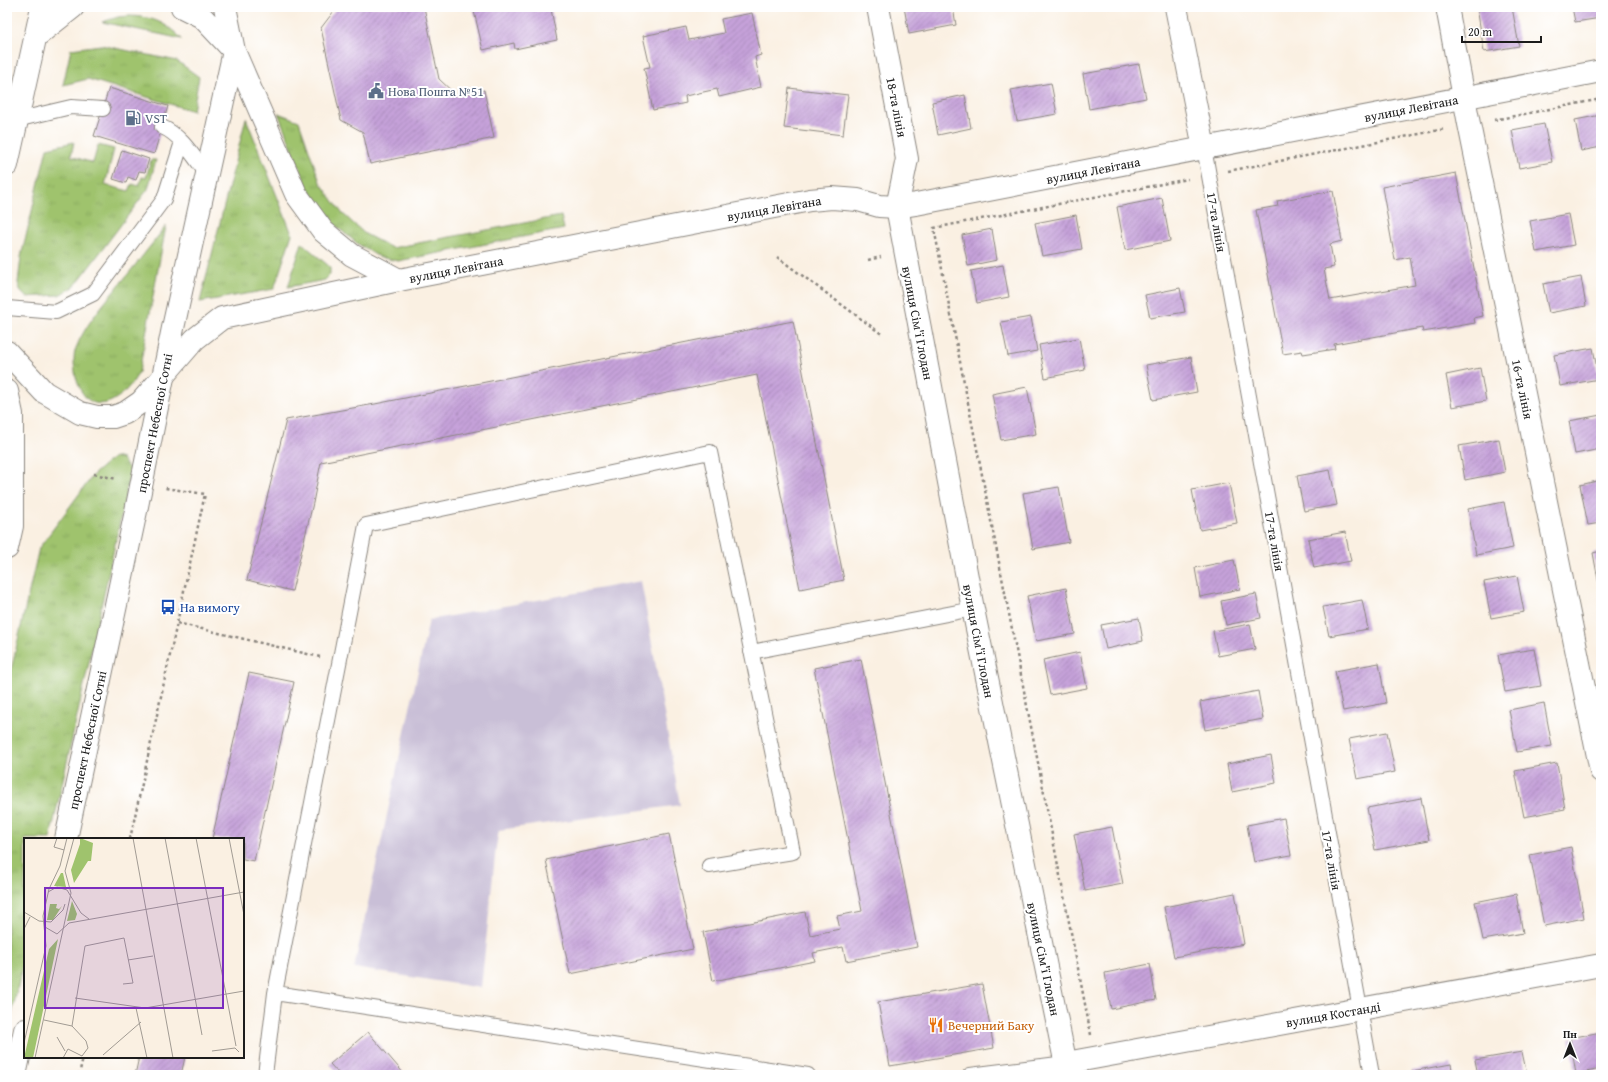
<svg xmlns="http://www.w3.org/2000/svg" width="1608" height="1082" viewBox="0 0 1608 1082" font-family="'Gentium Book Plus',serif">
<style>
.industrial{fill:#c9bfd7}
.grass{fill:url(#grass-tufts);stroke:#5e7044}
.building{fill:url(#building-hatch)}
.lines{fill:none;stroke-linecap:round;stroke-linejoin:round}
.service-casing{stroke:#8b867f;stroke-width:16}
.minor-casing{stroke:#8b867f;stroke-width:24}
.tertiary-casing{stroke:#8b867f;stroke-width:24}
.secondary-casing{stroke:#8b867f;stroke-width:24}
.primary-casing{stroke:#8b867f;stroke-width:24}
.path{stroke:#8b867f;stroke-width:2.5;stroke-dasharray:3 3;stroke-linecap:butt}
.service{stroke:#fff;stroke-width:14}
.minor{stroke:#fff;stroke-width:22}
.tertiary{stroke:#fff;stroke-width:22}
.secondary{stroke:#fff;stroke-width:22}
.primary{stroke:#fff;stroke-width:22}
.labels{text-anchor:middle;stroke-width:4;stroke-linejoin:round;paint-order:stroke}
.service-label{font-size:13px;fill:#4e5e75;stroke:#fff;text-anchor:start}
.street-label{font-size:13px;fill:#1c1c1c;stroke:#fff}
.transit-label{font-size:13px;fill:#164399;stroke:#fff;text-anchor:start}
.food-label{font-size:13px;fill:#c56008;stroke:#fff;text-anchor:start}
.inset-road{fill:none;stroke:#a19b93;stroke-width:1}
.view{fill:#7b2cbf;fill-opacity:0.15;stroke:#7b2cbf;stroke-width:2}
.inset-edge{fill:none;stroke:#1c1c1c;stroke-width:2}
</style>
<defs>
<pattern id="grass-tufts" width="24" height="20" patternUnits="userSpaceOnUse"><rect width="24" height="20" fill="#9fc36d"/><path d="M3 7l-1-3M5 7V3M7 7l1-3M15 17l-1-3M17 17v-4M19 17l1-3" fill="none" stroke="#88a75e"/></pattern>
<pattern id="building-hatch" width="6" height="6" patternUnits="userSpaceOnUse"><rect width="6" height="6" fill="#c6a2da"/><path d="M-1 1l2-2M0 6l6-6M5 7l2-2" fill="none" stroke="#a083b0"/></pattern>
</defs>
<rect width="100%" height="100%" fill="#fff"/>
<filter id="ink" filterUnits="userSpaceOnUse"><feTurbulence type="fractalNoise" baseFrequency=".025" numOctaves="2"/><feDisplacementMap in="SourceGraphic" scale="8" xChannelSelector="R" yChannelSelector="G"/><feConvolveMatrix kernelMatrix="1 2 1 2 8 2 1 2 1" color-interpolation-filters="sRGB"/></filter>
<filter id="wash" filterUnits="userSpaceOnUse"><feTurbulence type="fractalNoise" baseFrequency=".012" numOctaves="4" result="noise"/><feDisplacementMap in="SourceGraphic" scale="16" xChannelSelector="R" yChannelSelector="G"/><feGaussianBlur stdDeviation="0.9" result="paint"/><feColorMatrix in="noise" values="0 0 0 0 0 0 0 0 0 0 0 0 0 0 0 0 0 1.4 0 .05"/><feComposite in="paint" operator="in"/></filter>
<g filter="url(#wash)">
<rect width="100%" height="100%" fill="#faf0e2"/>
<path class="industrial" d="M 641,581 L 680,805 L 499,830 L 496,847 L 481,988 L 354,968 L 429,620 Z"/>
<path class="grass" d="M 130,16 C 153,17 165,22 182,39 L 102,22 L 118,17 Z
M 101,45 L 177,61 L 199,77 L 193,111 L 88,79 L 63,85 L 71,49 Z
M 278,113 L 299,121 L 320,182 L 342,213 L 365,234 L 392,248 L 561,216 L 564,229 L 398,261 L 379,257 L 358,244 L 331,222 L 307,186 Z
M 246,118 L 292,234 L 274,289 L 200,302 Z
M 74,142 L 71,156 L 93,163 L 98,145 L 114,149 L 105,185 L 129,191 L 132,184 L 139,186 L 142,177 L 146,178 L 151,160 L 156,160 L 148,189 L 74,287 L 59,295 L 26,297 L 21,292 L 18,283 L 21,257 L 47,148 Z
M 166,226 L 139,372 C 121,406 84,422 75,372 C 74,365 73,355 76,348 C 84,327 101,307 115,290 C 132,269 149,248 166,226 Z
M 302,243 L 330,267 L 330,275 L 325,280 L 288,287 Z
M 114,457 L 122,459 L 130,470 L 123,508 L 50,839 L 25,839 L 25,954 L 7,1036 L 7,688 L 39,548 L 94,474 Z"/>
<g id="blocks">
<path class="building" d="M 337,7 L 424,7 L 439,79 L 457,96 L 484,90 L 494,138 L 370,164 L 363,132 L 341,120 L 321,28 Z
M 473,7 L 536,7 L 537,11 L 551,9 L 557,40 L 515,49 L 514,43 L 483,50 Z
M 904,7 L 953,7 L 956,25 L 909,34 Z
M 1477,7 L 1512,7 L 1519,46 L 1484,52 Z
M 1572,7 L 1601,7 L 1601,18 L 1575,22 Z
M 752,13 L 761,55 L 755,57 L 761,87 L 719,97 L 717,89 L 685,96 L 686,103 L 653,110 L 644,68 L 650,67 L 643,36 L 686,27 L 689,40 L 724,33 L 721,19 Z
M 1139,64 L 1146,98 L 1089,109 L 1083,74 Z
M 1051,83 L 1057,114 L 1017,121 L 1011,90 Z
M 109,88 L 168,106 L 154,154 L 94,136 Z
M 789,88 L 848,95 L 843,135 L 784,128 Z
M 965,95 L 971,128 L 938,135 L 932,102 Z
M 1601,115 L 1601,147 L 1581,151 L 1575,120 Z
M 1544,124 L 1552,162 L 1519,168 L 1512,130 Z
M 122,150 L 149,159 L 145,172 L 139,171 L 136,180 L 128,177 L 126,183 L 113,179 Z
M 1456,173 L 1483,316 L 1474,318 L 1475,323 L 1423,332 L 1422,328 L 1334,344 L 1335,349 L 1303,354 L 1302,351 L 1283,354 L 1256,210 L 1278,206 L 1277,201 L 1333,191 L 1342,241 L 1330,244 L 1334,267 L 1324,269 L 1330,300 L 1415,285 L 1410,257 L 1395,260 L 1382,187 Z
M 1162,198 L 1170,241 L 1125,250 L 1117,207 Z
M 1568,214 L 1574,245 L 1536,252 L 1530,221 Z
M 1076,215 L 1082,249 L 1042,256 L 1035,223 Z
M 992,229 L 997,260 L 968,266 L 962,235 Z
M 1003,265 L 1009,297 L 977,303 L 971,271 Z
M 1581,277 L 1586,306 L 1549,313 L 1543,284 Z
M 1180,288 L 1185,312 L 1150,318 L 1145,295 Z
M 1031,317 L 1037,351 L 1008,356 L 1001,322 Z
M 793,321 L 844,580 L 800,589 L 757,375 L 321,462 L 313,503 L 292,591 L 247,580 L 286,420 L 375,404 Z
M 1079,338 L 1085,370 L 1045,378 L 1039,345 Z
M 1593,348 L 1599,379 L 1560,386 L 1554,355 Z
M 1191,357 L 1197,392 L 1153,400 L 1146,365 Z
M 1480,368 L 1486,401 L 1452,407 L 1446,375 Z
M 1027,387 L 1036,434 L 1001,440 L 992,394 Z
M 1601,415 L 1601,449 L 1575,454 L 1569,421 Z
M 1499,439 L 1505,472 L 1465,480 L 1459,446 Z
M 1330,470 L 1337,505 L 1304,511 L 1297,476 Z
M 1601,480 L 1601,523 L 1588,525 L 1580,485 Z
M 1229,483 L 1237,523 L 1200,530 L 1192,490 Z
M 1059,487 L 1069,542 L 1033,549 L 1023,493 Z
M 1504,502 L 1513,548 L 1476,555 L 1468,509 Z
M 1345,532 L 1351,561 L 1314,568 L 1308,539 Z
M 1601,551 L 1601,584 L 1599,585 L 1593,553 Z
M 1234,560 L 1240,589 L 1200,597 L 1195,568 Z
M 1517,576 L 1524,612 L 1491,618 L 1484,582 Z
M 1066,588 L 1075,634 L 1036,641 L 1027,596 Z
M 1256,594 L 1261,618 L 1226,625 L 1221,601 Z
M 1362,600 L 1368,629 L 1329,636 L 1323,607 Z
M 1139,618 L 1143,641 L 1106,649 L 1101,625 Z
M 1250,624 L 1255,649 L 1218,656 L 1213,631 Z
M 1534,649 L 1541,686 L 1505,692 L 1498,655 Z
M 1080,652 L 1087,688 L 1050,695 L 1043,660 Z
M 861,659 L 917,947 L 846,961 L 843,947 L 813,953 L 815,961 L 713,981 L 703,932 L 805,912 L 810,935 L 840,929 L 837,916 L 862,911 L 814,668 Z
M 1379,663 L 1386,703 L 1343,711 L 1335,671 Z
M 249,673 L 294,682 L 254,861 L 243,859 L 243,839 L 212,839 Z
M 1258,691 L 1263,719 L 1205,730 L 1200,702 Z
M 1544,703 L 1552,746 L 1517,752 L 1509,710 Z
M 1387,732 L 1395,772 L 1357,779 L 1349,739 Z
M 1271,755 L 1276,783 L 1232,792 L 1227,764 Z
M 1557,763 L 1565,809 L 1524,817 L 1515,771 Z
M 1421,798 L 1429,840 L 1375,850 L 1367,808 Z
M 1284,818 L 1291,855 L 1254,862 L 1247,825 Z
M 1112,827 L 1123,884 L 1085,891 L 1074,834 Z
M 669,834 L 693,949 L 570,974 L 546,860 Z
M 1571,847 L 1584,918 L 1544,926 L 1530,855 Z
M 1235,893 L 1244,944 L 1174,957 L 1164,907 Z
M 1516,894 L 1523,933 L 1483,940 L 1475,902 Z
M 1150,964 L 1156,1000 L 1111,1009 L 1105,973 Z
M 982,984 L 994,1048 L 890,1066 L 878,1002 Z
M 368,1032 L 405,1075 L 340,1075 L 330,1064 Z
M 1601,1032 L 1601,1069 L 1576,1074 L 1570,1038 Z
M 1522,1052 L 1527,1075 L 1478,1075 L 1475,1060 Z
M 139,1057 L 185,1057 L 181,1075 L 135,1075 Z
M 1451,1064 L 1453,1075 L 1413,1075 L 1412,1071 Z"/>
</g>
</g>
<g filter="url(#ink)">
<use href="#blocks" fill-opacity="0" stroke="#8b867f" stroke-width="1"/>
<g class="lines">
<defs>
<path id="service" d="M 16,120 L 71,107 L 103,109
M 162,127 C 181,135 194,157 206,173
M 1204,148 L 1372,1075
M 7,308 L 56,312 L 93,294 L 164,199 L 182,142
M 751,652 L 973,609
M 275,993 L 808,1075
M 265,1075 L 275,993 L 366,525 L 710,452 L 793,852 L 709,866
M 970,1075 L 1066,1063"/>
<path id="minor" d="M 878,7 L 907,159 L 897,207
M 1176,7 L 1204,148
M 1447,7 L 1469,124 L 1601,771
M 1066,1063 L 1601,965"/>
<path id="tertiary" d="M 897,207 L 973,609 L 1068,1075"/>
<path id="secondary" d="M 164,375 L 195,339 L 222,318 L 399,280 L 810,200 L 832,198 L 858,200 L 879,206 L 897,207 L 916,204 L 1601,71"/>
<path id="primary" d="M 182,7 L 202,17 L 234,51 L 296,194 L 323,231 L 352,255 L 399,280
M 35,37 L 73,7
M 7,165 L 42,7
M 7,352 L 44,392 L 80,413 L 97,417 L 113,417 L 125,413 L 141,402 L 163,377
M 7,391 L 12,414 L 12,526 L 7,548
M 66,839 L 136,511 L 173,328 L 234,51 L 225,7
M 15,1075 L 25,1030"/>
</defs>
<use href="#service" class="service-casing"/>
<use href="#minor" class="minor-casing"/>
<use href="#tertiary" class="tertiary-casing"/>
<use href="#secondary" class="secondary-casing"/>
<use href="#primary" class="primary-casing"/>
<path class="path" d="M 1494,120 L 1601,99
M 1228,171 L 1445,129
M 777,257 L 883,335
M 868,260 L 881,257
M 94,474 L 117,479
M 177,623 L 320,657
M 130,839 L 205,494 L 165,488
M 1091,1035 L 934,228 L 1188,179
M 79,1075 L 83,1057"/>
<use href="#service" class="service"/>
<use href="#minor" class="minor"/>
<use href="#tertiary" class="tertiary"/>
<use href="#secondary" class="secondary"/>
<use href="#primary" class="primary"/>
</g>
</g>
<defs>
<symbol id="civic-bare" viewBox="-9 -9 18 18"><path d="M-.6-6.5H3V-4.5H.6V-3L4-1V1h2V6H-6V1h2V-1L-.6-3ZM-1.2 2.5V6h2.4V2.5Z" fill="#5c6f8a" stroke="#fff" stroke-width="2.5" paint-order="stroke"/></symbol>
<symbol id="fuel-bare" viewBox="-9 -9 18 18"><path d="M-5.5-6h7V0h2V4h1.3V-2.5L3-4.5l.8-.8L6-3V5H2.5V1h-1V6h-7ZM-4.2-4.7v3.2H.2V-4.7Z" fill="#5c6f8a" stroke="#fff" stroke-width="2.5" paint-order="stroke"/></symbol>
<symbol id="bus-bare" viewBox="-9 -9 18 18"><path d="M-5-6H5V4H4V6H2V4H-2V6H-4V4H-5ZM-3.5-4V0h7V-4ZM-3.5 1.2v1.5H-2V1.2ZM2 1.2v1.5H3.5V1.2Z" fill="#1a4fb4" stroke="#fff" stroke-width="2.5" paint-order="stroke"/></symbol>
<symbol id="restaurant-bare" viewBox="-9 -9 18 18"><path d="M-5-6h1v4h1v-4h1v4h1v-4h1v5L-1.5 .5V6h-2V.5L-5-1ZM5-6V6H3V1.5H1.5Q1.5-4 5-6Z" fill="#e8710a" stroke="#fff" stroke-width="2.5" paint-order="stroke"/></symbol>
</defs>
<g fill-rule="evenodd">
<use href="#civic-bare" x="365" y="80" width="22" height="22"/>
<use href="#fuel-bare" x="122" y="107" width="22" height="22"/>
<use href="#bus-bare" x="157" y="596" width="22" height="22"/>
<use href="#restaurant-bare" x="925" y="1014" width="22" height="22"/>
</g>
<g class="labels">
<g class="service-label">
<text x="388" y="96">Нова Пошта №51</text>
<text x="145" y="123">VST</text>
</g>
<g class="street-label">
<text transform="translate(897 107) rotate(79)" y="5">18-та лінія</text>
<text transform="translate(1411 108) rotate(-11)" y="5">вулиця Левітана</text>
<text transform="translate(1093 170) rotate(-11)" y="5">вулиця Левітана</text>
<text transform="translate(774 208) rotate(-10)" y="5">вулиця Левітана</text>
<text transform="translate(1217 222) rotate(80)" y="5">17-та лінія</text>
<text transform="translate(456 269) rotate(-11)" y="5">вулиця Левітана</text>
<text transform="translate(918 323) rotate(79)" y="5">вулиця Сім'ї Глодан</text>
<text transform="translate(1523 389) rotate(78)" y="5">16-та лінія</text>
<text transform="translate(154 423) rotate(-79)" y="5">проспект Небесної Сотні</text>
<text transform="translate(1275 541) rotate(80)" y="5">17-та лінія</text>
<text transform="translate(979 641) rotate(79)" y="5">вулиця Сім'ї Глодан</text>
<text transform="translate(87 740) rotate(-78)" y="5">проспект Небесної Сотні</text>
<text transform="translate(1332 860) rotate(80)" y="5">17-та лінія</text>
<text transform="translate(1044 959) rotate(78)" y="5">вулиця Сім'ї Глодан</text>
<text transform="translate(1333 1014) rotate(-10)" y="5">вулиця Костанді</text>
</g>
<g class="transit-label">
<text x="180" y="612">На вимогу</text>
</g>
<g class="food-label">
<text x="948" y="1030">Вечерний Баку</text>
</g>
</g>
<g transform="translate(24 838)">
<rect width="220" height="220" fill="#faf0e2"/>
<path d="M 56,0 L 69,5 L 67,23 L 64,23 L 50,45 L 47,32 L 56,6 ZM 37,35 L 39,35 L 42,49 L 30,48 ZM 48,63 L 53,76 L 51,82 L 43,83 ZM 26,66 L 33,66 L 32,70 L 35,71 L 38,68 L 29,82 L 23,82 ZM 34,101 L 9,220 L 0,220 L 25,111 Z" fill="#9fc36d"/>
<path class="inset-road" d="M 33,0 L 30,9 L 40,12M 109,0 L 149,220M 141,0 L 178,197M 172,0 L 212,208M 205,0 L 220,77M 24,54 L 33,49 L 43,52 L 57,75 L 65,81M 0,74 L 15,83 L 27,84 L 39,72 L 41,66M 21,89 L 33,96 L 45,85 L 220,54M 0,91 L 6,79M 104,122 L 129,118M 51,160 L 121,170 L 220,153M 112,170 L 123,220M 20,182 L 48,188M 33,199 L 41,213M 0,205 L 22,108 L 19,78 L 25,51 L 36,28 L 43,0M 188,213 L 211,210 L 215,214M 79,217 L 117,184M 11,220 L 47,55 L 41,33 L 50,0M 39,220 L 44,211 L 58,218 L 64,210 L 62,203 L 48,188 L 61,108 L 100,100 L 109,145 L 99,146"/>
<path class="view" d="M 21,50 L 199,50 L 199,170 L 21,170 Z"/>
<rect width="220" height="220" class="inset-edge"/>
</g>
<rect width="1608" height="1082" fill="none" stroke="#fff" stroke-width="24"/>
<g transform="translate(1570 1044)" stroke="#ffffff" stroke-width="3" paint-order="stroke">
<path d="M0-3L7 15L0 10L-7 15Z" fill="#1c1c1c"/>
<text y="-6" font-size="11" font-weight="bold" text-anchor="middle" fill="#1c1c1c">Пн</text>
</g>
<path d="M1462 36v6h79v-6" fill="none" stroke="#1c1c1c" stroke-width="2"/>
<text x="1468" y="36" font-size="12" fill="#1c1c1c" stroke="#ffffff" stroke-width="3" paint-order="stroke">20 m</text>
</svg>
